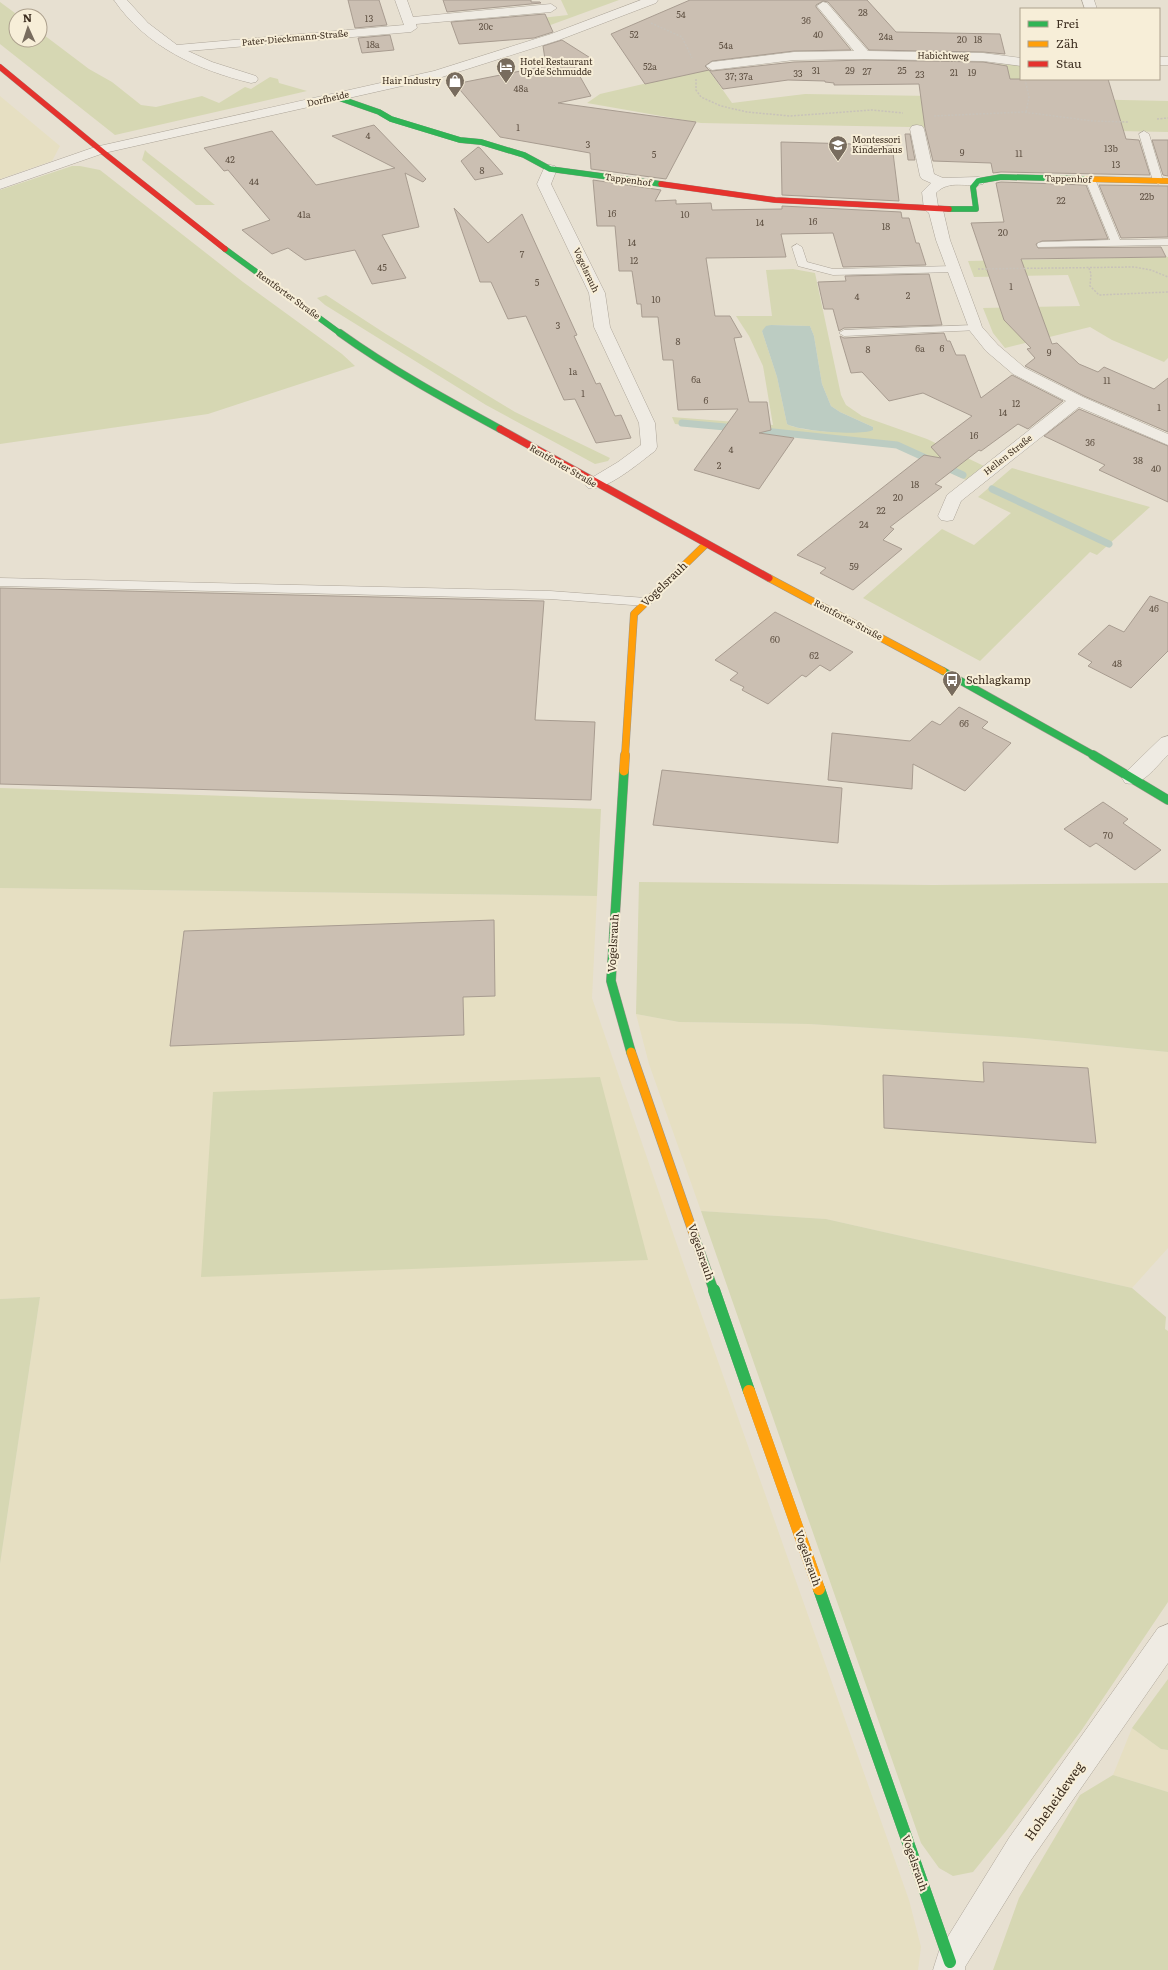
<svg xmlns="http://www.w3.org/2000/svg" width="1168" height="1970" viewBox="0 0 1168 1970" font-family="Literata,serif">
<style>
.farmland{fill:#e6dfc2}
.green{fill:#d6d7b3;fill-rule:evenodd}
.water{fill:#bcccc2}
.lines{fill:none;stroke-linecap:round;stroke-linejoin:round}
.stream{stroke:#bcccc2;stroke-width:7}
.building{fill:#cbbfb2;stroke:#a89c90}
.lane-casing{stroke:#ada599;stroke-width:1}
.street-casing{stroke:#ada599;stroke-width:1}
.fast-far3-casing{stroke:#9c958a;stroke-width:6}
.fast-far2-casing{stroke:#9c958a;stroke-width:8}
.fast-far1-casing{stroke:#9c958a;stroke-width:10}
.fast-casing{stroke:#9c958a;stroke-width:12}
.slow-far3-casing{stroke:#9c958a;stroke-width:6}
.slow-far2-casing{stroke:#9c958a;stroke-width:8}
.slow-far1-casing{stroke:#9c958a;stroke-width:10}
.slow-casing{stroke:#9c958a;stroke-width:12}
.jam-far1-casing{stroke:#9c958a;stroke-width:6}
.jam-casing{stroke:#9c958a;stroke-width:8}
.path{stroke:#c8c2b9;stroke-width:1.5;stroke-dasharray:2 1.5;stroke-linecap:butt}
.lane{fill:#efebe3;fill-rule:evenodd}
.street{fill:#efebe3;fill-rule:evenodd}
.fast-far3{stroke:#30b455;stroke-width:5.5}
.fast-far2{stroke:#30b455;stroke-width:7}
.fast-far1{stroke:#30b455;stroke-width:9}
.fast{stroke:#30b455;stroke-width:12}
.slow-far3{stroke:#ff9f0a;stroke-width:5.5}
.slow-far2{stroke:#ff9f0a;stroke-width:7}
.slow-far1{stroke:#ff9f0a;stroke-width:9}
.slow{stroke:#ff9f0a;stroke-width:12}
.jam-far1{stroke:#e5322d;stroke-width:5.5}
.jam{stroke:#e5322d;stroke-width:7}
.labels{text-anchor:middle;stroke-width:4;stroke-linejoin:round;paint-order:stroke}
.number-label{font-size:9px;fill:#605244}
.far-street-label{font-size:9px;fill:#3d2e20;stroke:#f7eed8}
.far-poi-label{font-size:9px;fill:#3d2e20;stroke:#f7eed8;text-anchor:start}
.street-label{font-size:11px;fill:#3d2e20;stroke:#f7eed8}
.poi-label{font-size:11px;fill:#3d2e20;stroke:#f7eed8;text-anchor:start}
.near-street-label{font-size:13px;fill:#3d2e20;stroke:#f7eed8}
</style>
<rect width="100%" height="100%" fill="#e7e0d1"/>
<path class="farmland" d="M 0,96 L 60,146 L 52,161 L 0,179 Z
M 0,888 L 597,896 L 592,998 L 685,1268 L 909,1900 L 921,1947 L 918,1970 L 0,1970 L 0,1564 L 40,1297 L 0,1299 Z
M 636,1014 L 679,1022 L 809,1024 L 1025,1038 L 1168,1052 L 1168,1248 L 1132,1288 L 826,1219 L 701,1211 L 649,1064 Z
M 1132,1728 L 1161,1749 L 1168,1750 L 1168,1792 L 1113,1775 Z"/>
<path class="green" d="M 561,0 L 619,0 L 545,27 L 541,18 L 568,15 Z
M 0,2 L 19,16 L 16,16 L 16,40 L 40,40 L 40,32 L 89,69 L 112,82 L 141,105 L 156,107 L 202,96 L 219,103 L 245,87 L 251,89 L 270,77 L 278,79 L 279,83 L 307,91 L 115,135 L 0,44 Z
M 989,64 L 1021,65 L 1021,79 L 1032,98 L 1168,101 L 1168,132 L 701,123 L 587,103 L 600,94 L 708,69 L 732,103 L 805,94 L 995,97 Z
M 145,150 L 148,153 L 215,205 L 196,205 L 142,160 Z
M 72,166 L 80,166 L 100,170 L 243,282 L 342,354 L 355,366 L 208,414 L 0,444 L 0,190 Z
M 1168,257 L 1168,358 L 1164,362 L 1112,340 L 1090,327 L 1005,348 L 993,333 L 983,308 L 1080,306 L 1068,275 L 974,277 L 968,261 Z
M 793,269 L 815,273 L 841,395 L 846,405 L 862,416 L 927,439 L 984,466 L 966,480 L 895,447 L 675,424 L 672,417 L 773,425 L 763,366 L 749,336 L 736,316 L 772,316 L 766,270 ZM 771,325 L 810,326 L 814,336 L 822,384 L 831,406 L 840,412 L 873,427 L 873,430 C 855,433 802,433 787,424 L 777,377 L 762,331 Z
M 326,295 L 386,334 L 515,412 L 610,458 L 608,461 L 595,464 L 486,405 L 325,305 L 317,298 Z
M 1012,468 L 1150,507 L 1097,555 L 1090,552 L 980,661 L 863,598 L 942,529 L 974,545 L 1011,513 L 978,497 Z
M 0,788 L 601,809 L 597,896 L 0,888 Z
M 639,882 L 933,885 L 1168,883 L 1168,1052 L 1025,1038 L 809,1024 L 679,1022 L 636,1014 Z
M 600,1077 L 648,1260 L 201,1277 L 213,1092 Z
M 701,1211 L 826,1219 L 1132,1288 L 1166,1317 L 1165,1329 L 1168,1331 L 1168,1602 L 1081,1731 L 1006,1831 L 973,1872 L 953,1876 L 939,1868 L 921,1843 Z
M 40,1297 L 0,1564 L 0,1299 Z
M 1168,1679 L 1168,1750 L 1161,1749 L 1132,1728 Z
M 1113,1775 L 1168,1792 L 1168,1970 L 993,1970 L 1019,1898 L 1080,1795 Z"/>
<path class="water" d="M 771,325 L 810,326 L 814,336 L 822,384 L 831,406 L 840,412 L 873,427 L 873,430 C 862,436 798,431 787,424 L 777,377 L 762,331 L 766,326 Z"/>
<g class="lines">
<path class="stream" d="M 682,423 L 736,428
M 755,430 L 897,445 L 963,475
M 992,489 L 1109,544"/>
</g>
<path class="building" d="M 348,0 L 379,0 L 387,25 L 355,28 Z
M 443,0 L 531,0 L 531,2 L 540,2 L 541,3 L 447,12 Z
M 690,0 L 867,0 L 896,32 L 1000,34 L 1005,54 L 983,52 L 869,50 L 828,2 L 823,1 L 816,5 L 816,7 L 851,50 L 794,51 L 712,61 L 705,66 L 709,70 L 645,84 L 611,34 Z
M 545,14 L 553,32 L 534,38 L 459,44 L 451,22 Z
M 390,35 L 394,50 L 362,53 L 358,38 Z
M 562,40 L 592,59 L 574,66 L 591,96 L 558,103 L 696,122 L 666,179 L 591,169 L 590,153 L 500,137 L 455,84 L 546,66 L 543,46 Z
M 864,60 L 983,62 L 1007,66 L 1010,79 L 1108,79 L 1126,139 L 1139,140 L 1150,175 L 1001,172 L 993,173 L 991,163 L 933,161 L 925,128 L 919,84 L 834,85 L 834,83 L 825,82 L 825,81 L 788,80 L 723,89 L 709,70 L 712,71 L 794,62 Z
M 374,125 L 426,179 L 423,182 L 405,173 L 419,227 L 382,235 L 406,278 L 372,284 L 355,250 L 305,260 L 288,248 L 272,254 L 242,230 L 270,220 L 228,170 L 224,171 L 204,148 L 272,131 L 316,185 L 395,168 L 332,136 Z
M 905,134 L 910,134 L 915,160 L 908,160 Z
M 1152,140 L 1168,140 L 1168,176 L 1163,175 Z
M 781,142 L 892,145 L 899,201 L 782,195 Z
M 478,147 L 480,148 L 503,174 L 475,180 L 461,161 Z
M 593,180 L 661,190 L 655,201 L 676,200 L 676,204 L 711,203 L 712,210 L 782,209 L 782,206 L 901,212 L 902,218 L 909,218 L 916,243 L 919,243 L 926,265 L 843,267 L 833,233 L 781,234 L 786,257 L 706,258 L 715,316 L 730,316 L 742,337 L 734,338 L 749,402 L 767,402 L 771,430 L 759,433 L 794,438 L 759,489 L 694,470 L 738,409 L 678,410 L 673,360 L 663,360 L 658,317 L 642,317 L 641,304 L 637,304 L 632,271 L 619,271 L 615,226 L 597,226 Z
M 1001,182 L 1086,185 L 1108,239 L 1042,241 L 1036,244 L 1038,248 L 1161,247 L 1166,257 L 1021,259 L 1052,344 L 1057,343 L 1079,364 L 1098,372 L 1104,367 L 1154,389 L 1168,378 L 1168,432 L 1084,396 L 1025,366 L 1035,358 L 1027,349 L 1031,348 L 1004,320 L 971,223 L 1004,222 L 996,183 Z
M 1099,185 L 1168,186 L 1168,237 L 1121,238 Z
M 454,208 L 488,243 L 522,214 L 577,335 L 574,336 L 596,384 L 600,383 L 615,416 L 621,415 L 631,438 L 596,443 L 575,399 L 564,400 L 526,316 L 508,319 L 491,282 L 480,282 Z
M 929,274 L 942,325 L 844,328 L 839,331 L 833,309 L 824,309 L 818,282 L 846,281 L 845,276 Z
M 944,333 L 947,341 L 950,341 L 956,355 L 965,355 L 981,398 L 1012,375 L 1063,401 L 1028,429 L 1018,424 L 981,451 L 979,450 L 935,484 L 942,487 L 890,527 L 894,529 L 883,540 L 902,549 L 853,590 L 820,573 L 826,568 L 797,555 L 924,455 L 941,458 L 931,447 L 972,416 L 923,393 L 889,401 L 862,372 L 851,373 L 840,336 L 844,338 Z
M 1079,409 L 1168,446 L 1168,502 L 1099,470 L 1105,465 L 1044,436 Z
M 0,588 L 544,601 L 535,720 L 595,722 L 591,800 L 0,784 Z
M 1150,596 L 1168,603 L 1168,651 L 1131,688 L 1088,666 L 1092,662 L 1078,654 L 1109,625 L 1124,632 Z
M 775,612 L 853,652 L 830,671 L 820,665 L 806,677 L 802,675 L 768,704 L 742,690 L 744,687 L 730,680 L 738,673 L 715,660 Z
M 959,707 L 988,722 L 982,728 L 1011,743 L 965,791 L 913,764 L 912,789 L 828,780 L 832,733 L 910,741 L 932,721 L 940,725 Z
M 662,770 L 842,788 L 838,843 L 653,825 Z
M 1103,802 L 1128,819 L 1123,823 L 1161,850 L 1135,870 L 1096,843 L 1090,847 L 1064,829 Z
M 494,920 L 495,996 L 463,997 L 464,1035 L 170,1046 L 184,931 Z
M 983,1062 L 1088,1068 L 1096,1143 L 884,1128 L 883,1075 L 984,1082 Z"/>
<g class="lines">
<defs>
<path id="lane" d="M 1144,131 L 1149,134 L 1163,181 L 1161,183 L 1158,184 L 1153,181 L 1139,134 Z
M 1090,176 L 1095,179 L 1120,240 L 1168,239 L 1168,245 L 1038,247 L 1037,245 L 1038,243 L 1042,242 L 1110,240 L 1085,179 Z
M 797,244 L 802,247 L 807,262 L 833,269 L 954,266 L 959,269 L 954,272 L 833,275 L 798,266 L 792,247 Z
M 975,325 L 979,326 L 980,328 L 979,330 L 844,336 L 839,333 L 844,330 Z
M 0,578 L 550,591 L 646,598 L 650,599 L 652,602 L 650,605 L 646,606 L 550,599 L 0,586 Z"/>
<path id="street" d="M 114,0 L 127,0 L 148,23 L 177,45 L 404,25 L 395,0 L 407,0 L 413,17 L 551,4 L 557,8 L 551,12 L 416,24 L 417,28 L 411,32 L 188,51 L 212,62 L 256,76 L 258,79 L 256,82 L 251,83 C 198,70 146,47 114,0 Z
M 641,0 L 658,0 L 656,3 L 559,40 L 442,77 L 104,153 L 0,189 L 0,180 L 95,147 L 434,71 L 551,34 Z
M 1082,0 L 1094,0 L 1097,9 L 1085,9 Z
M 823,2 L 827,3 L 868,51 L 983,53 L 1021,58 L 1021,66 L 983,61 L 864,59 L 794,60 L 712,70 L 706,66 L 712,62 L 794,52 L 854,51 L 817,6 Z
M 1159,57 L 1168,57 L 1168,65 L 1159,65 Z
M 917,125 L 922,126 L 924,129 L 934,174 L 943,178 L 978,177 L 983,178 L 985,181 L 983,184 C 967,188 949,179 936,193 L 938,206 L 943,210 L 950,240 L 980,321 L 982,327 L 998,345 L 1025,368 L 1083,397 L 1168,434 L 1168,445 L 1079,407 L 961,501 L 953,520 L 947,521 L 941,520 L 938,516 L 947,495 L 1066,401 L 1013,374 L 986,351 L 970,331 L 936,240 L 929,213 L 924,209 L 922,192 L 931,183 L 922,179 L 920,176 L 910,129 L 912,126 Z
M 550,165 L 555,166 L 557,169 L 551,184 L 605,293 L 610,327 L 655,423 L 657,447 L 655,451 C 640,462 606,492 588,488 L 585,484 L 588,480 L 618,462 L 641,445 L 639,423 L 594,327 L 589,293 L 537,184 L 545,166 Z
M 1168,736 L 1168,755 C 1156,766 1142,788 1125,783 L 1122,778 L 1125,773 L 1161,738 Z
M 1168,1624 L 1168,1663 L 1031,1860 L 965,1967 L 965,1970 L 933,1970 L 939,1951 L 1009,1838 L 1158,1628 Z"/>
<path id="fast-far3" d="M 336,97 L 379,112 L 391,119 L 460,140 L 481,142 L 524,155 L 550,169 L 661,184
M 949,209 L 976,209 L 973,187 L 978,181 L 1001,177 L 1086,179
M 225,249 L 341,334"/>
<path id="fast-far2" d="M 340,333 C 390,369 445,399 500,429
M 943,671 L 1095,756"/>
<path id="fast-far1" d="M 1093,755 L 1168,800
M 624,771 L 611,981 L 631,1052
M 694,1235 L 714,1291"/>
<path id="fast" d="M 714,1290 L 749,1391
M 819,1589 L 950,1962"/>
<path id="slow-far3" d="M 1086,179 L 1168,181"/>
<path id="slow-far2" d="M 769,578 L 943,671
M 625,756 L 634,614 L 705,545"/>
<path id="slow-far1" d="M 624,771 L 625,755
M 631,1052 L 694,1235"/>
<path id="slow" d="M 749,1391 L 819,1589"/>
<path id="jam-far1" d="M 0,67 L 109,157 L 225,249
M 661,184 L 775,200 L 949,209"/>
<path id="jam" d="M 500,429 L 769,578"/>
</defs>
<use href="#lane" class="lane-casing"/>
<use href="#street" class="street-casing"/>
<use href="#fast-far3" class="fast-far3-casing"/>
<use href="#fast-far2" class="fast-far2-casing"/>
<use href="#fast-far1" class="fast-far1-casing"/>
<use href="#fast" class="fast-casing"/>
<use href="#slow-far3" class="slow-far3-casing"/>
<use href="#slow-far2" class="slow-far2-casing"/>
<use href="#slow-far1" class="slow-far1-casing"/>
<use href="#slow" class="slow-casing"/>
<use href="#jam-far1" class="jam-far1-casing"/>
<use href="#jam" class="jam-casing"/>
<path class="path" d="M 651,23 L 682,37 L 692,58
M 696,79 L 696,90 L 701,97 L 721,106 L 747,112 L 790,116 L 872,110 L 903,113
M 1025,79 L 1029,97 L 1026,112
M 934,116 L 1023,112 L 1093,121 L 1128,122
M 1157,119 L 1168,118
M 1089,268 L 1091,274 L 1090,286 L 1099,295 L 1168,292
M 978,269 L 1134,267 L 1151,270 L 1168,277"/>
<use href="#lane" class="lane"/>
<use href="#street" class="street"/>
<use href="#fast-far3" class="fast-far3"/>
<use href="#fast-far2" class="fast-far2"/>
<use href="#fast-far1" class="fast-far1"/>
<use href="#fast" class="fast"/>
<use href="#slow-far3" class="slow-far3"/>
<use href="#slow-far2" class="slow-far2"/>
<use href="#slow-far1" class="slow-far1"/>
<use href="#slow" class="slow"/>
<use href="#jam-far1" class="jam-far1"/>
<use href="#jam" class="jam"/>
</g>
<defs>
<symbol id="hotel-pin" viewBox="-11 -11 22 30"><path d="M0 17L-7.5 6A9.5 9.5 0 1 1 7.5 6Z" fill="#786c5e" stroke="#f7eed8"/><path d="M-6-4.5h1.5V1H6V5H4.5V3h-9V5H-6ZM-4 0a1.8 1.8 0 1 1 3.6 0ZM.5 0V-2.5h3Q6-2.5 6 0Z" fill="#fff"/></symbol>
<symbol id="shop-pin" viewBox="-11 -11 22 30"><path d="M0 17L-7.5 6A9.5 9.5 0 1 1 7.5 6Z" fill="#786c5e" stroke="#f7eed8"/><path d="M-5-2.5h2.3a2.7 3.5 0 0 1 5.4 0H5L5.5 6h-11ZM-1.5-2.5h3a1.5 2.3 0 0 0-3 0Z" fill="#fff"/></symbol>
<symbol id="school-pin" viewBox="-11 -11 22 30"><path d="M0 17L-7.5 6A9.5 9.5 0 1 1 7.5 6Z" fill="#786c5e" stroke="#f7eed8"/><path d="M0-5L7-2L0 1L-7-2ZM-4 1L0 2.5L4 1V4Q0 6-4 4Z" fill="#fff"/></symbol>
<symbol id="bus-pin" viewBox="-11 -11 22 30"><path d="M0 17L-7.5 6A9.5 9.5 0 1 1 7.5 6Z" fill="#786c5e" stroke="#f7eed8"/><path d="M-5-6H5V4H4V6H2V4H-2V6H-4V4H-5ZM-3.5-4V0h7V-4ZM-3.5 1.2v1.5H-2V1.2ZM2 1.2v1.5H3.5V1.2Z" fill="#fff"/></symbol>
</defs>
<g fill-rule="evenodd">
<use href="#hotel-pin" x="495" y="56" width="22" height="30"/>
<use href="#shop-pin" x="444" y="70" width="22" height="30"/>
<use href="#school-pin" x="827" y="134" width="22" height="30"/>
<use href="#bus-pin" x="941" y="669" width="22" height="30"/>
</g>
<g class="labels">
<g class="number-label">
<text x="863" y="16">28</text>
<text x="681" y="18">54</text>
<text x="369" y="22">13</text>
<text x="806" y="24">36</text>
<text x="486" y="30">20c</text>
<text x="634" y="38">52</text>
<text x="818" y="38">40</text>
<text x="886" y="40">24a</text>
<text x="962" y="43">20</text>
<text x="978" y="43">18</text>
<text x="373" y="48">18a</text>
<text x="726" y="49">54a</text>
<text x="650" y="70">52a</text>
<text x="816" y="74">31</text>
<text x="850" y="74">29</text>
<text x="902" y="74">25</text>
<text x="867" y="75">27</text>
<text x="954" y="76">21</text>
<text x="972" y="76">19</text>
<text x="798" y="77">33</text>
<text x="920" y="78">23</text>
<text x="739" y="80">37; 37a</text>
<text x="521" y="92">48a</text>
<text x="518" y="131">1</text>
<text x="368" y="139">4</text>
<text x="588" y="148">3</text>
<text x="1111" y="152">13b</text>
<text x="962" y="156">9</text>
<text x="1019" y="157">11</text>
<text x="654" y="158">5</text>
<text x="230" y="163">42</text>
<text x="1116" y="168">13</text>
<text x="482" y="174">8</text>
<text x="254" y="185">44</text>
<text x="1147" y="200">22b</text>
<text x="1061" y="204">22</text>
<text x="612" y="217">16</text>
<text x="304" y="218">41a</text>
<text x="685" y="218">10</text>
<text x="813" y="225">16</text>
<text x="760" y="226">14</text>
<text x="886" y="230">18</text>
<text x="1003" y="236">20</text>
<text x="632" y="246">14</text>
<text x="522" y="258">7</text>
<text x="634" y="264">12</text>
<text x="382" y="271">45</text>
<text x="537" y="286">5</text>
<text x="1011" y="290">1</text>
<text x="908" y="299">2</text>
<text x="857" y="300">4</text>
<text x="656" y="303">10</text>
<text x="558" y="329">3</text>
<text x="678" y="345">8</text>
<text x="920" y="352">6a</text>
<text x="942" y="352">6</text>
<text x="868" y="353">8</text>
<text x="1049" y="356">9</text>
<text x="573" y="375">1a</text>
<text x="696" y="383">6a</text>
<text x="1107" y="384">11</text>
<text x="583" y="397">1</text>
<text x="706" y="404">6</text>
<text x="1016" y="407">12</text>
<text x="1159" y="411">1</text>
<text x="1003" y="416">14</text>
<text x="974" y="439">16</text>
<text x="1090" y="446">36</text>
<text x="731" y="453">4</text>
<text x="1138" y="464">38</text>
<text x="719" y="469">2</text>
<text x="1156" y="472">40</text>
<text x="915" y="488">18</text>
<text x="898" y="501">20</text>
<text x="881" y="514">22</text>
<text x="864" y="528">24</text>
<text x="854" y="570">59</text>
<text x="1154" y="612">46</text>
<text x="775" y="643">60</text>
<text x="814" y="659">62</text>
<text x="1117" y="667">48</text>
<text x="964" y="727">66</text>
<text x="1108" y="839">70</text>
</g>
<g class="far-street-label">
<text transform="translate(295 38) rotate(-5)" y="3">Pater-Dieckmann-Straße</text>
<text transform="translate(943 56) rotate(1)" y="3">Habichtweg</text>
<text transform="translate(328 99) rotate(-13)" y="3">Dorfheide</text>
<text transform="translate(1068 179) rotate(2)" y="3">Tappenhof</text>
<text transform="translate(628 180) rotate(8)" y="3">Tappenhof</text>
<text transform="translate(586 270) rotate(65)" y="3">Vogelsrauh</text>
<text transform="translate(288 295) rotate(36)" y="3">Rentforter Straße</text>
<text transform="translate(1008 455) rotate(-38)" y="3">Hellen Straße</text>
<text transform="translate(563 466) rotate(30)" y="3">Rentforter Straße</text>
<text transform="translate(848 620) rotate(28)" y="3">Rentforter Straße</text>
</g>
<g class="far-poi-label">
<text x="520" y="65">Hotel Restaurant<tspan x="520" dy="10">Up de Schmudde</tspan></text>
<text x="441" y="84" text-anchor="end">Hair Industry</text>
<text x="852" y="143">Montessori<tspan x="852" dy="10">Kinderhaus</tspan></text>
</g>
<g class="street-label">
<text transform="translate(664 584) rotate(-44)" y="4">Vogelsrauh</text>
<text transform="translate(613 943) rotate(-87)" y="4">Vogelsrauh</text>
<text transform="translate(701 1252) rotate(71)" y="4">Vogelsrauh</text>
<text transform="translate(808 1558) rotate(71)" y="4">Vogelsrauh</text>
<text transform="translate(915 1863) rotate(71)" y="4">Vogelsrauh</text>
</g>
<g class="poi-label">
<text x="966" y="684">Schlagkamp</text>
</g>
<g class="near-street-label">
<text transform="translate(1054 1801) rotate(-55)" y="5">Hoheheideweg</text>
</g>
</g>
<rect x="1020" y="8" width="140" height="72" fill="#f7eed8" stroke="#ada18e"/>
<rect x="1028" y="21" width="20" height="6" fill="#30b455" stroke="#ada18e"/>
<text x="1056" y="28" font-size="12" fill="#3d2e20">Frei</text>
<rect x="1028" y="41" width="20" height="6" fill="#ff9f0a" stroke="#ada18e"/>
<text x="1056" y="48" font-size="12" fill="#3d2e20">Zäh</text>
<rect x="1028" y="61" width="20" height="6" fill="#e5322d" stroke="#ada18e"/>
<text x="1056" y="68" font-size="12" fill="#3d2e20">Stau</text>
<g transform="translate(28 28) rotate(357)"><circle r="19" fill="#f7eed8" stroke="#ada18e"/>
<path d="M0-3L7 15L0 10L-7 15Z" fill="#786c5e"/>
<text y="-6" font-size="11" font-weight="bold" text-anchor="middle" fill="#3d2e20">N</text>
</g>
</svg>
